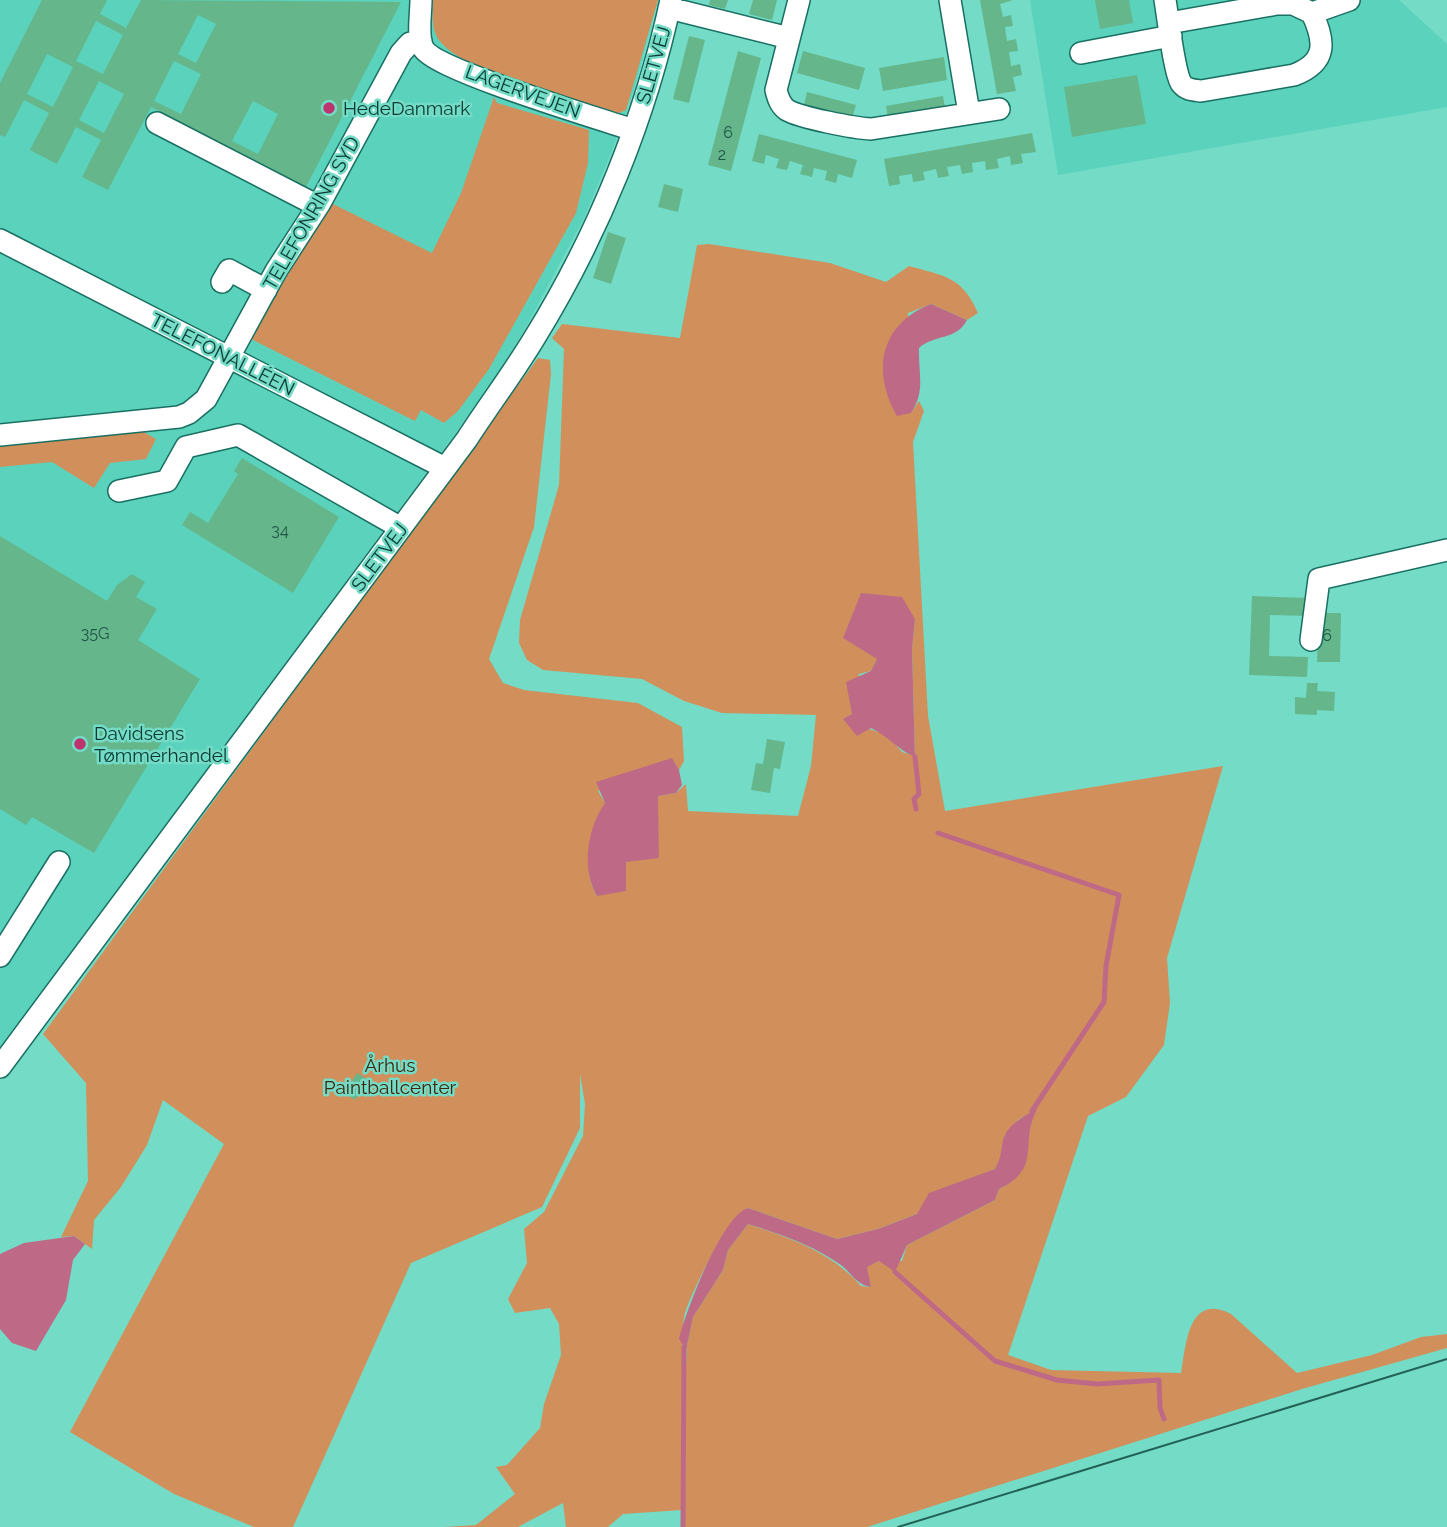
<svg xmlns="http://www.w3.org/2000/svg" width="1447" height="1527" viewBox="0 0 1447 1527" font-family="Raleway,sans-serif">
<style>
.built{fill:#5bd2bc}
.green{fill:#d1905b;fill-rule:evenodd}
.water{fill:#be6a86}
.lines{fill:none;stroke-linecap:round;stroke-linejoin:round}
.stream{stroke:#be6a86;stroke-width:5}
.building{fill:#65b68b;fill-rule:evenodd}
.minor-casing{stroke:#197062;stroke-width:24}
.minor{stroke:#fff;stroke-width:21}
.tram{stroke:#236156;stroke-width:2}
.poi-dot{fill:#bd336e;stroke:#73dbc6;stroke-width:2.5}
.labels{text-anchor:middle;stroke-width:5;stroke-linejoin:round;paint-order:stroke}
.number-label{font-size:16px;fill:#205848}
.street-label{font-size:19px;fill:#093931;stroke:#73dbc6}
.poi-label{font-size:19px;fill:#093931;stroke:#73dbc6;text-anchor:start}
.park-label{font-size:19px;fill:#42260d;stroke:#73dbc6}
</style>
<rect width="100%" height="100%" fill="#73dbc6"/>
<path class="built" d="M 0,0 L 658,0 L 634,90 L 610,156 L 584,218 L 524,331 L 485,393 L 0,1050 Z
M 1030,0 L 1399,0 L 1447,44 L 1447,107 L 1058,175 Z"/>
<path class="green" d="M 433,0 L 658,0 L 626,110 L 619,113 C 580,101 455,71 437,37 C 431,26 433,12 433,0 Z
M 494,97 L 497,103 L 589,130 L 588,163 L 576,213 L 489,369 L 458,411 L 444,423 L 421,410 L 415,421 L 249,338 L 329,202 L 432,253 L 461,193 Z
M 709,244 L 830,263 L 886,282 L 909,266 C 944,276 962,276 978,313 L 967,320 L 931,304 L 908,313 L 911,413 L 919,401 L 924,411 L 913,442 L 928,716 L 945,811 L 1223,766 L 1167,958 L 1170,1003 L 1164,1045 L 1126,1097 L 1088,1116 L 1008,1355 L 1051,1370 L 1181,1373 C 1186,1345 1188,1292 1231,1314 L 1297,1373 L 1372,1355 L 1421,1337 L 1447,1334 L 1447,1348 L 1302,1389 L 867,1527 L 683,1527 L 682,1510 L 623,1514 L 608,1527 L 566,1527 L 563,1503 L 518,1527 L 445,1527 L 476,1525 L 515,1494 L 496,1467 L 507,1465 L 540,1428 L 544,1404 L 561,1355 L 559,1324 L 550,1308 L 515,1313 L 508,1299 L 527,1263 L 524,1229 L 544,1212 L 583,1136 L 585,1104 L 580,1074 L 580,1128 L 542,1207 L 411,1263 L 293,1527 L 254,1527 L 174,1494 L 70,1432 L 224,1144 L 163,1100 L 147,1145 L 121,1187 L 94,1220 L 92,1249 L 74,1236 L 61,1237 L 88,1181 L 86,1083 L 43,1034 L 538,358 L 550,360 L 551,374 L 534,527 L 489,659 L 503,683 L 524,690 L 638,703 L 682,727 L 684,761 L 679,770 L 672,759 L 598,791 L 605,803 C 596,834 579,866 597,896 L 626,862 L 657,796 L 676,793 L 686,784 L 688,811 L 798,816 L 811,766 L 816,715 L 722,713 L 684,701 L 642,679 L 543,670 L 527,660 L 519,643 L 520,620 L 559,485 L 564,349 L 552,338 L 562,324 L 680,338 L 697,245 ZM 915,619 L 912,649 L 915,756 L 902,752 L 887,735 L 843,720 L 852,714 L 859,674 L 871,671 L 877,659 ZM 1037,1109 C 1020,1139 1038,1171 999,1189 L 995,1200 L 907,1245 L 902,1261 L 879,1261 L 866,1267 L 871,1287 L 861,1286 C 830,1251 791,1239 748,1224 L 728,1250 L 723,1270 L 693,1317 L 687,1345 L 684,1411 C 684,1386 679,1336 685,1313 C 691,1293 730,1213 748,1208 L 837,1239 L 878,1229 L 917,1214 L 963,1182 L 995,1169 L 1003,1154 L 1004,1136 L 1018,1120 Z
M 142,431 L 156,439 L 146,459 L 110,463 L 94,488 L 52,462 L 0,467 L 0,445 Z"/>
<path class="water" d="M 931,304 L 967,320 C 956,341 934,334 919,348 C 918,374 926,390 911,413 L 897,416 C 871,371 880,324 931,304 Z
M 861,593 L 902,597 L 915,619 L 912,649 L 915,757 C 898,750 888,736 871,728 L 857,736 L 843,719 L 852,714 L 846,682 L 871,671 L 877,659 L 843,638 Z
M 672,758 L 679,770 L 682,785 L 676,793 L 658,796 L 659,858 L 626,862 L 626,891 L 597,896 C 581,869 587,828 605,803 L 596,782 Z
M 1038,1108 C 1018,1141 1044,1168 999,1189 L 995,1200 L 907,1245 L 895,1272 L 879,1261 L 867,1267 L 871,1287 C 856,1285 852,1273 841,1265 C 813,1245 780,1234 748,1224 L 728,1250 L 723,1270 L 693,1317 L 686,1350 L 679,1339 C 685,1313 722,1215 748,1208 L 837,1239 L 878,1229 L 917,1214 L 929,1193 L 995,1169 C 1003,1154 1000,1150 1004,1137 C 1009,1123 1027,1115 1038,1108 Z
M 74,1236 L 85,1244 L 73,1260 L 66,1300 L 36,1351 L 12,1343 L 0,1329 L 0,1254 L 24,1243 Z"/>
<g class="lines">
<path class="stream" d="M 915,757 L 919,794 L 914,799 L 916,809
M 938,833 L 1119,895 L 1106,966 L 1104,1002 L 1032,1111
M 895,1272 L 995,1361 L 1057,1380 L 1097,1384 L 1159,1380 L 1160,1408 L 1164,1419
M 683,1527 L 684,1347"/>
</g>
<path class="building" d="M 42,0 L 107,0 L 100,14 L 126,28 L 141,0 L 401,2 L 306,187 L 151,107 L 108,190 L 82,177 L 101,140 L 76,127 L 57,164 L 30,150 L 49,113 L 24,100 L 5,137 L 0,135 L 0,83 ZM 198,15 L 216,24 L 196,63 L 178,54 ZM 96,21 L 123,35 L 103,74 L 76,61 ZM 47,54 L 73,67 L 53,107 L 27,94 ZM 174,61 L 201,74 L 181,114 L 154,101 ZM 99,81 L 124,94 L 104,133 L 79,120 ZM 253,101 L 278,114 L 258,154 L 232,141 Z
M 710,0 L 728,0 L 725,9 L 709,5 Z
M 753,0 L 777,0 L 772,20 L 749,14 Z
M 980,0 L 1013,0 L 1000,4 L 1003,17 L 1011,15 L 1013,26 L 1005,27 L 1007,41 L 1016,39 L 1018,51 L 1009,52 L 1011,66 L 1020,64 L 1022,75 L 1013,77 L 1016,91 L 997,94 Z
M 1095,0 L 1129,0 L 1133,23 L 1100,29 Z
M 689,36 L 705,40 L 689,103 L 673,99 Z
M 738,51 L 761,58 L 731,171 L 708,165 Z
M 803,51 L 865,68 L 859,90 L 797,73 Z
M 944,57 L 947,80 L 883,91 L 879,68 Z
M 1137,75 L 1146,124 L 1072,137 L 1064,87 Z
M 807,92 L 856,105 L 852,118 L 804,105 Z
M 943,96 L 945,108 L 888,118 L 886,106 Z
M 1032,133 L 1036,152 L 1021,154 L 1023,163 L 1011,165 L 1010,156 L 997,159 L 999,168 L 986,170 L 985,161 L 972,163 L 973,172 L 962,174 L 960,165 L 947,167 L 949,176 L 938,178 L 936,169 L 923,172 L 925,180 L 913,182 L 912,174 L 899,176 L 900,184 L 889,186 L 884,159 Z
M 759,134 L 857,160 L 852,178 L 838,174 L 836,183 L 825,180 L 827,171 L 814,168 L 812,177 L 800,174 L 803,165 L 790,161 L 787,170 L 776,168 L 779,159 L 766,155 L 764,164 L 752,161 Z
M 664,184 L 683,189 L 678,212 L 658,207 Z
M 608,232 L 626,238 L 611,284 L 593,278 Z
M 242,458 L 339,517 L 293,593 L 182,525 L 190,512 L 208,523 L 238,474 L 234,471 Z
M 0,536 L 107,601 L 117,585 L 132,574 L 145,582 L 136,597 L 157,609 L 138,640 L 200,679 L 94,853 L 32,817 L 26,825 L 0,809 Z
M 1252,596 L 1309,598 L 1309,616 L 1270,615 L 1269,656 L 1308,657 L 1307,677 L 1249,675 Z
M 1319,613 L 1341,613 L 1340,662 L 1317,662 Z
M 1307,683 L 1318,683 L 1317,691 L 1335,692 L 1334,711 L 1317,710 L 1317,715 L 1295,714 L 1295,697 L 1306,698 Z
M 767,739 L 785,742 L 780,769 L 774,768 L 770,793 L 751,790 L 756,763 L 763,764 Z
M 357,1073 L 367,1079 L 355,1100 L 345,1093 Z"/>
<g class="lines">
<defs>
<path id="minor" d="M 421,0 C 421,14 417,36 423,48 C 435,70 601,119 633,130
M 799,0 L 776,90 C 778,98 780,105 787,110 C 801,118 854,128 871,129 L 999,109
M 950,0 L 969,113
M 1165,0 C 1168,17 1174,71 1181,83 C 1186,90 1193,90 1201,91 L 1294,75 C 1328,62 1325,41 1312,13 L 1293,4 L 1277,4 L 1169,23
M 669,8 L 789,38
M 1312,13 L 1349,0
M 1081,53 L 1171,36
M 157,123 L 318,206
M 0,240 L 445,468
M 222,282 L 229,270 L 266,290
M 0,435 L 179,417 L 189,413 L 206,399 L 276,271 L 320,203 L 401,53 L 410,43 L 421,41
M 119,491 L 167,481 L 186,447 L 238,435 L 401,528
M 1311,640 L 1319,579 L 1447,550
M 0,956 L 59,862
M 0,1067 L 467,439 C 489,405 514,372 535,337 C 598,235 646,117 671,0"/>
</defs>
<use href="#minor" class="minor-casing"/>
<use href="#minor" class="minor"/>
<path class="tram" d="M 898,1527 L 1447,1359"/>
</g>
<g class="poi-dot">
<circle cx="329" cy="108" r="7"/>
<circle cx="80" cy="744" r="7"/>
</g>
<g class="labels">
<g class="number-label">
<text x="728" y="138">6</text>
<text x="722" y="160">2</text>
<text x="280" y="536">34</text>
<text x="95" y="639">35G</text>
<text x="1327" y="641">6</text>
</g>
<g class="street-label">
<text transform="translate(653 65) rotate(-74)" y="7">SLETVEJ</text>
<text transform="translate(523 91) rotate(20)" y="7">LAGERVEJEN</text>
<text transform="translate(311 213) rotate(-60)" y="7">TELEFONRING SYD</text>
<text transform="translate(223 354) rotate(27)" y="7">TELEFONALLÉEN</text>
<text transform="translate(379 557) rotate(-53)" y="7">SLETVEJ</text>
</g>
<g class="poi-label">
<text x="343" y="115">HedeDanmark</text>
<text x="94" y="740">Davidsens<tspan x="94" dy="22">Tømmerhandel</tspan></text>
</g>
<g class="park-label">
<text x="390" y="1072">Århus<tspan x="390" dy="22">Paintballcenter</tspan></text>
</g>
</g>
</svg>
